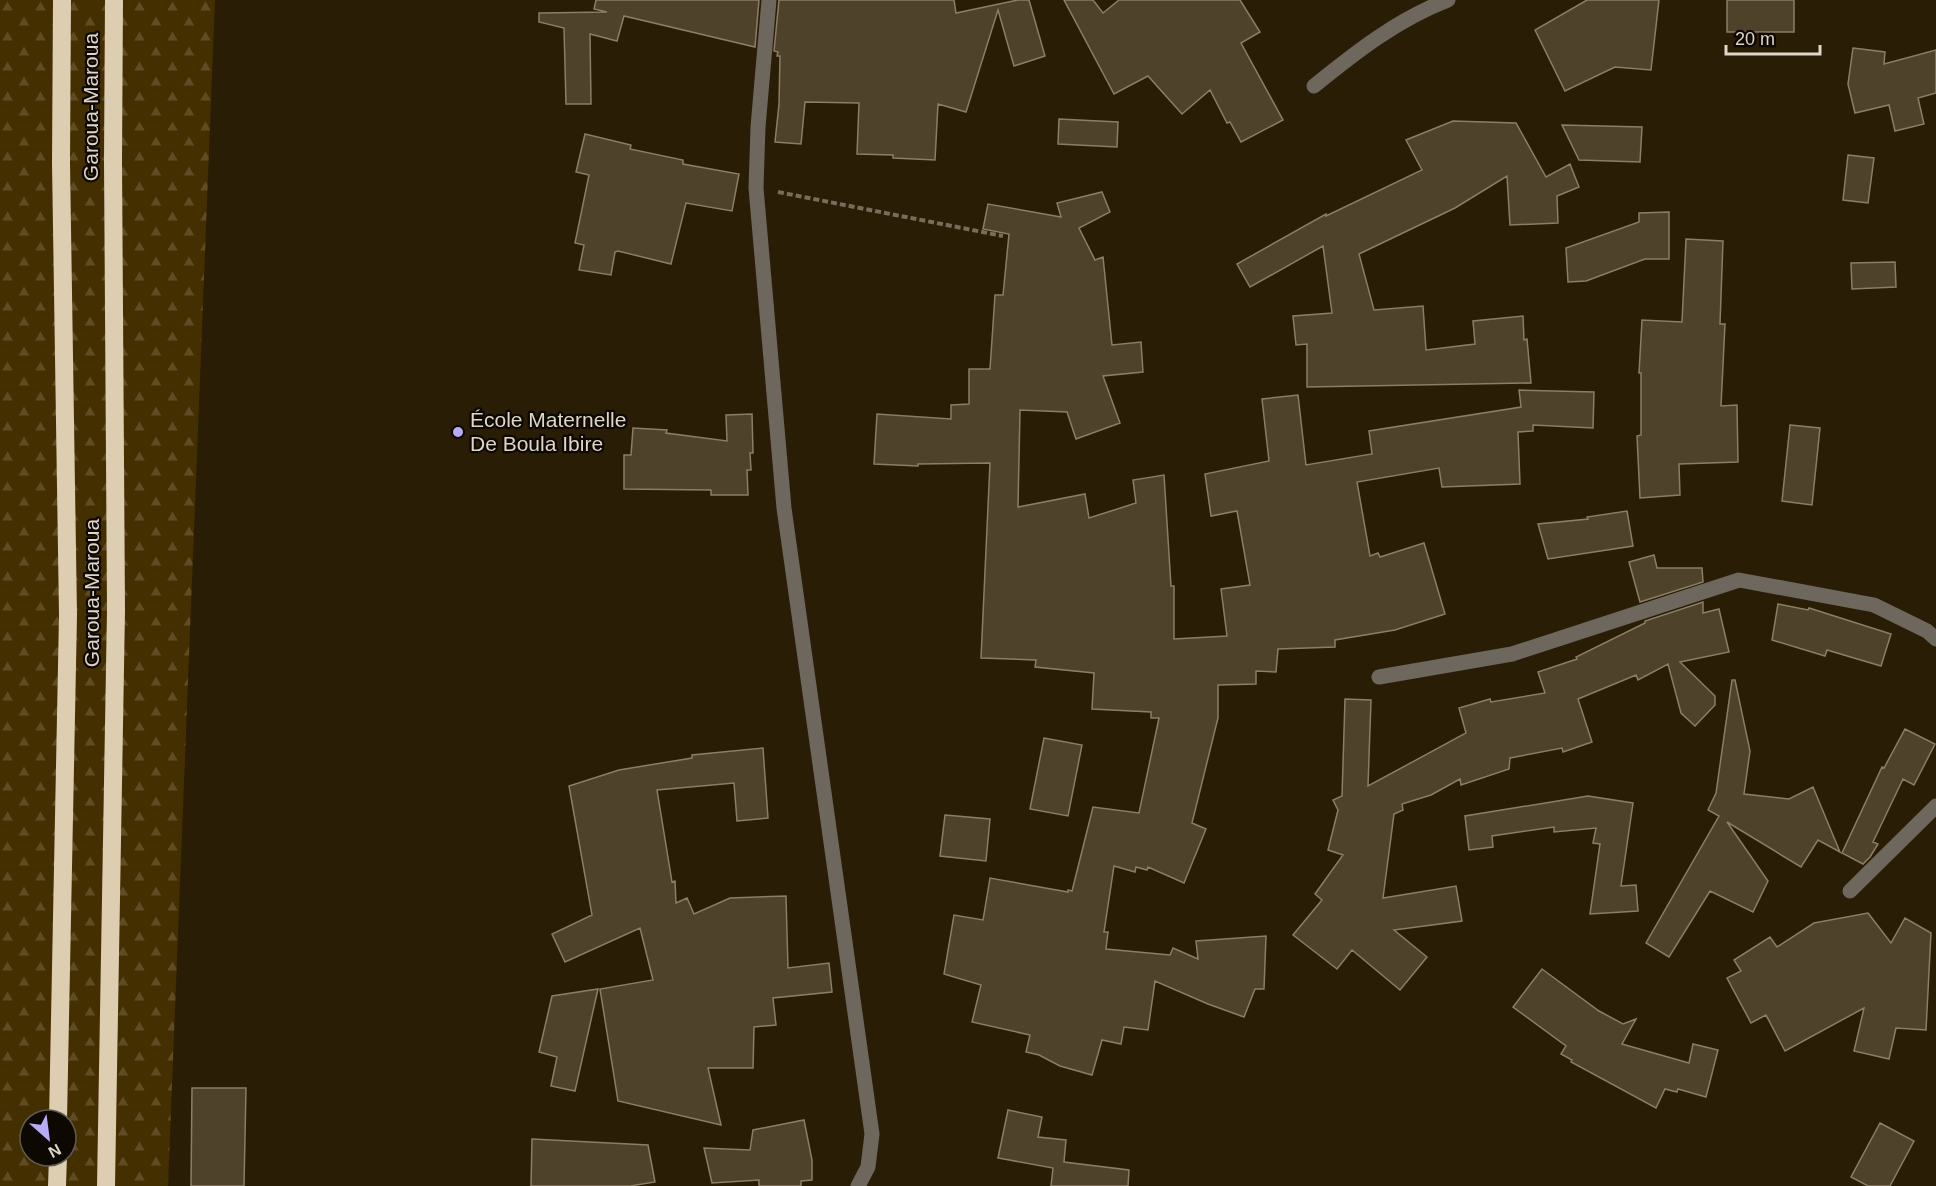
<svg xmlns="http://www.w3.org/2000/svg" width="1936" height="1186" viewBox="0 0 1936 1186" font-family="Helvetica,sans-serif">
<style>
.forest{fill:url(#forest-firs);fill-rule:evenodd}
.building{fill:#4f422a;stroke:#8c7e65;stroke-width:1.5}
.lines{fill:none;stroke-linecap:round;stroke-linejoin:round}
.path{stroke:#776d5a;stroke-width:4;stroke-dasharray:6 3;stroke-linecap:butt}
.minor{stroke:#6d675d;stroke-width:15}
.highway{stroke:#ddceb2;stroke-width:18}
.poi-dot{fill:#b8abf7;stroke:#0d0802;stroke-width:2}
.labels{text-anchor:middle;stroke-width:4.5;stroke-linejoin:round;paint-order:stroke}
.street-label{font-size:21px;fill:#ded6c8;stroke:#0d0802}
.poi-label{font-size:21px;fill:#ded6c8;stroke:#0d0802;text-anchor:start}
</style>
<defs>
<pattern id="forest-firs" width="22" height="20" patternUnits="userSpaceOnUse" patternTransform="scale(1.5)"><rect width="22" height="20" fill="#442f00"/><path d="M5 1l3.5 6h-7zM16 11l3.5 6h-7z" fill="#5f4c24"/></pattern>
</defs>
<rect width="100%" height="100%" fill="#291d06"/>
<path class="forest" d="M 0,0 L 215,0 L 168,1186 L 0,1186 ZM 30,1120 L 66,1120 L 66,1156 L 30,1156 Z"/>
<path class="building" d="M 596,0 L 759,0 L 755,47 L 624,16 L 617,41 L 590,34 L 591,104 L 566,104 L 564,28 L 539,22 L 539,13 L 607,12 L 594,9 Z
M 779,0 L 954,0 L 956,13 L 1018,0 L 1029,0 L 1045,56 L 1014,66 L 998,10 L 966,112 L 938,104 L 935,160 L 893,158 L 893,155 L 857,154 L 859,103 L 805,102 L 801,144 L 775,142 L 779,104 L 780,56 L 777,56 L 778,52 L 774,51 Z
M 1064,0 L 1093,0 L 1103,13 L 1119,0 L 1240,0 L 1260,32 L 1241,43 L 1283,120 L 1241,142 L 1230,122 L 1227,123 L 1210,90 L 1182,114 L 1148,76 L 1114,94 Z
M 1587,0 L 1659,0 L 1651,70 L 1615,67 L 1565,91 L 1535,30 Z
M 1727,0 L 1794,0 L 1794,32 L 1727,32 Z
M 1853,48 L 1885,52 L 1884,64 L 1936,50 L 1936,93 L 1918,98 L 1924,124 L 1895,131 L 1889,105 L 1855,113 L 1848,84 Z
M 1059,119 L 1118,122 L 1117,147 L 1058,144 Z
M 1453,121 L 1516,123 L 1546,177 L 1570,164 L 1579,187 L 1557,196 L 1558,223 L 1510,225 L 1507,176 L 1455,208 L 1359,254 L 1374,310 L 1423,306 L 1426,350 L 1475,344 L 1473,321 L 1523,316 L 1524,340 L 1527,339 L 1531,383 L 1307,387 L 1307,344 L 1296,345 L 1293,316 L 1332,313 L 1323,246 L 1250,287 L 1237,264 L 1326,214 L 1326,216 L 1422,170 L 1406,140 Z
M 1562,125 L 1642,127 L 1640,162 L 1579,160 Z
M 585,134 L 631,145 L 630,149 L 683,160 L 683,164 L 739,174 L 732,211 L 686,203 L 671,264 L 618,251 L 615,252 L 611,275 L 579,270 L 584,245 L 575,243 L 589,175 L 576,172 Z
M 1848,155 L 1874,158 L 1868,203 L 1843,200 Z
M 1102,192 L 1110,212 L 1079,228 L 1095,260 L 1103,257 L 1112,345 L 1141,342 L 1143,372 L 1103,376 L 1120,423 L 1076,439 L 1067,412 L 1020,410 L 1018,507 L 1085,494 L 1089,518 L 1136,503 L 1133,480 L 1164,475 L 1171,586 L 1174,586 L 1174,639 L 1227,636 L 1221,589 L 1250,585 L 1237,511 L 1211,516 L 1205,474 L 1269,461 L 1262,399 L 1298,395 L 1306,465 L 1372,454 L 1369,431 L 1521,407 L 1519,390 L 1594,392 L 1593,428 L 1533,425 L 1533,431 L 1518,432 L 1520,484 L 1442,487 L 1439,468 L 1357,482 L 1370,556 L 1378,553 L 1380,557 L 1424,543 L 1445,614 L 1395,630 L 1335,640 L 1335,647 L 1278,649 L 1276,672 L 1256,671 L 1256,684 L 1218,685 L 1218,718 L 1192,823 L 1206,829 L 1184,883 L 1148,867 L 1147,870 L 1136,867 L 1135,872 L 1114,866 L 1104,932 L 1108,932 L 1106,949 L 1170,955 L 1173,948 L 1198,959 L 1196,941 L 1266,936 L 1264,989 L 1255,989 L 1244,1017 L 1208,1004 L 1155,981 L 1148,1030 L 1124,1027 L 1121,1044 L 1102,1040 L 1092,1075 L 1060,1066 L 1039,1055 L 1026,1052 L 1030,1035 L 972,1022 L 981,985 L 944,974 L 954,915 L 983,920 L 990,878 L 1068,892 L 1068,890 L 1072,891 L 1093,807 L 1139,813 L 1159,718 L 1151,718 L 1151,712 L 1092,709 L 1094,673 L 1035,667 L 1036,660 L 981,658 L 990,463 L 918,464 L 918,466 L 874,464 L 877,414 L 951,419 L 951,405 L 969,404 L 969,369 L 990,369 L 995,295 L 1003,295 L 1009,234 L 983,229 L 988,204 L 1061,217 L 1057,203 Z
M 1669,212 L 1669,259 L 1645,259 L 1586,281 L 1568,282 L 1566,248 L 1639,222 L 1639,213 Z
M 1686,239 L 1723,241 L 1720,324 L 1725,324 L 1721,406 L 1737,405 L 1738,462 L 1679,464 L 1680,495 L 1640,498 L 1637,436 L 1641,435 L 1641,373 L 1639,373 L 1642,320 L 1682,322 Z
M 1895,262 L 1896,287 L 1852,289 L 1851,263 Z
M 752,414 L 753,453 L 750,453 L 751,470 L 747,470 L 748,495 L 711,495 L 711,490 L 624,489 L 624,455 L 631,455 L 633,428 L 667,430 L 666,433 L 727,441 L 726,415 Z
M 1790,425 L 1820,428 L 1812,505 L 1782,501 Z
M 1627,511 L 1633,546 L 1548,559 L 1538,524 L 1588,519 L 1587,517 Z
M 1654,555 L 1657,568 L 1702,568 L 1703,582 L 1640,602 L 1629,562 Z
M 1703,602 L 1703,613 L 1719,609 L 1729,652 L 1680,662 L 1715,696 L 1715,705 L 1695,726 L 1681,713 L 1668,664 L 1638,680 L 1636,675 L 1578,699 L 1592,742 L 1563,752 L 1562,748 L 1510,758 L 1509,769 L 1461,785 L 1460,779 L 1431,795 L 1402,804 L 1403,810 L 1394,814 L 1383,898 L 1456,886 L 1462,921 L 1394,930 L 1427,957 L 1400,990 L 1352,950 L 1337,969 L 1293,935 L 1322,900 L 1315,894 L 1343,855 L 1328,850 L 1338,810 L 1333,800 L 1342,796 L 1345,699 L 1371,700 L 1368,786 L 1466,733 L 1459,708 L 1490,699 L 1491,702 L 1545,693 L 1538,672 L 1577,659 L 1576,657 L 1645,623 L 1645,621 Z
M 1778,604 L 1808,610 L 1809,608 L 1891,634 L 1881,666 L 1827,650 L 1825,656 L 1772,640 Z
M 1732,680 L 1735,680 L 1750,751 L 1744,794 L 1789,799 L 1813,787 L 1840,852 L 1818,840 L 1801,867 L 1727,822 L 1768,881 L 1753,912 L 1710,891 L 1669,957 L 1646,943 L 1719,816 L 1708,810 L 1716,793 Z
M 1905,729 L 1935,744 L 1914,785 L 1903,779 L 1873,842 L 1878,844 L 1870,857 L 1863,864 L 1842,853 L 1882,767 L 1884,768 Z
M 1044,738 L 1082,745 L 1068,816 L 1030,809 Z
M 763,748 L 768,818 L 737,821 L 734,783 L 657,790 L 672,882 L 675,881 L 676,903 L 687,898 L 694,914 L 730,898 L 786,896 L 788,968 L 829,963 L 832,992 L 773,998 L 776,1025 L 754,1027 L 753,1068 L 708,1068 L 721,1125 L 618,1101 L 600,989 L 653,980 L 640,928 L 565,962 L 552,934 L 592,915 L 569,786 L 619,770 L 692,758 L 692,755 Z
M 1588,796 L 1633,803 L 1621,886 L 1636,885 L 1638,911 L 1590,914 L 1600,844 L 1593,843 L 1596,828 L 1554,832 L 1554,827 L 1492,836 L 1493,847 L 1469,850 L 1465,816 Z
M 945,815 L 990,819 L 986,861 L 940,856 Z
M 1868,913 L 1891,943 L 1905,918 L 1931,933 L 1926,1030 L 1896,1028 L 1889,1059 L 1854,1051 L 1864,1008 L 1785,1051 L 1766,1015 L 1751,1023 L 1727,978 L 1741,971 L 1734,960 L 1770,937 L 1777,947 L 1814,923 Z
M 1542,969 L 1599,1011 L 1623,1024 L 1636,1019 L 1622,1044 L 1689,1063 L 1693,1044 L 1718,1050 L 1706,1097 L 1678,1089 L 1677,1092 L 1665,1089 L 1656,1108 L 1571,1062 L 1572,1060 L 1561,1054 L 1566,1046 L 1513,1007 Z
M 598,989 L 575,1091 L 551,1086 L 557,1057 L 539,1052 L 552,996 Z
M 192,1088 L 246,1088 L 244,1186 L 191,1186 Z
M 1008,1110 L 1042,1117 L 1038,1137 L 1066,1140 L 1064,1162 L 1129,1170 L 1128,1186 L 1051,1186 L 1053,1168 L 998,1158 Z
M 804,1120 L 812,1160 L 812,1180 L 801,1181 L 801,1186 L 759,1186 L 759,1180 L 712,1183 L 704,1148 L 750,1150 L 753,1130 Z
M 1880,1123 L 1914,1141 L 1890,1186 L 1868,1186 L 1851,1177 Z
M 532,1139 L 648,1145 L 655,1182 L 630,1186 L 531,1186 Z"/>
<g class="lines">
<path class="path" d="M 778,192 L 1003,236"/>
<path class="minor" d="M 769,0 L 758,127 L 756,188 L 784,508 L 872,1134 L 868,1167 L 858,1186
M 1314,86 C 1356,52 1398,19 1448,0
M 1379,677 L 1512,654 L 1739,580 L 1874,605 L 1927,631 L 1936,639
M 1850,891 L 1936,806"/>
<path class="highway" d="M 58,1120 L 68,615 L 61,163 L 62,0
M 57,1186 L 58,1156
M 106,1186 L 116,610 L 113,161 L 114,0"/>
</g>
<circle class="poi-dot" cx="458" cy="432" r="6"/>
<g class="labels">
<g class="street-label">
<text transform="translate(91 107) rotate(-90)" y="7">Garoua-Maroua</text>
<text transform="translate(92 593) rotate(-90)" y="7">Garoua-Maroua</text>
</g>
<g class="poi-label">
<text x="470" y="427">École Maternelle<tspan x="470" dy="24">De Boula Ibire</tspan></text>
</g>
</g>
<g transform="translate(48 1138) rotate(152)"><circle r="28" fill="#0d0802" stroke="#615a51" stroke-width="1.5"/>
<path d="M0-4.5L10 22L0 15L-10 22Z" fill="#b8abf7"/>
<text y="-9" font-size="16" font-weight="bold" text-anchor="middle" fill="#ded6c8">N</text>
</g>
<path d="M1726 45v9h94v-9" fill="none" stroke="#ded6c8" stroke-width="3"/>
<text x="1735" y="45" font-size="18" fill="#ded6c8" stroke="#0d0802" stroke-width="4.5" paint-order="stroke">20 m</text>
</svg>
